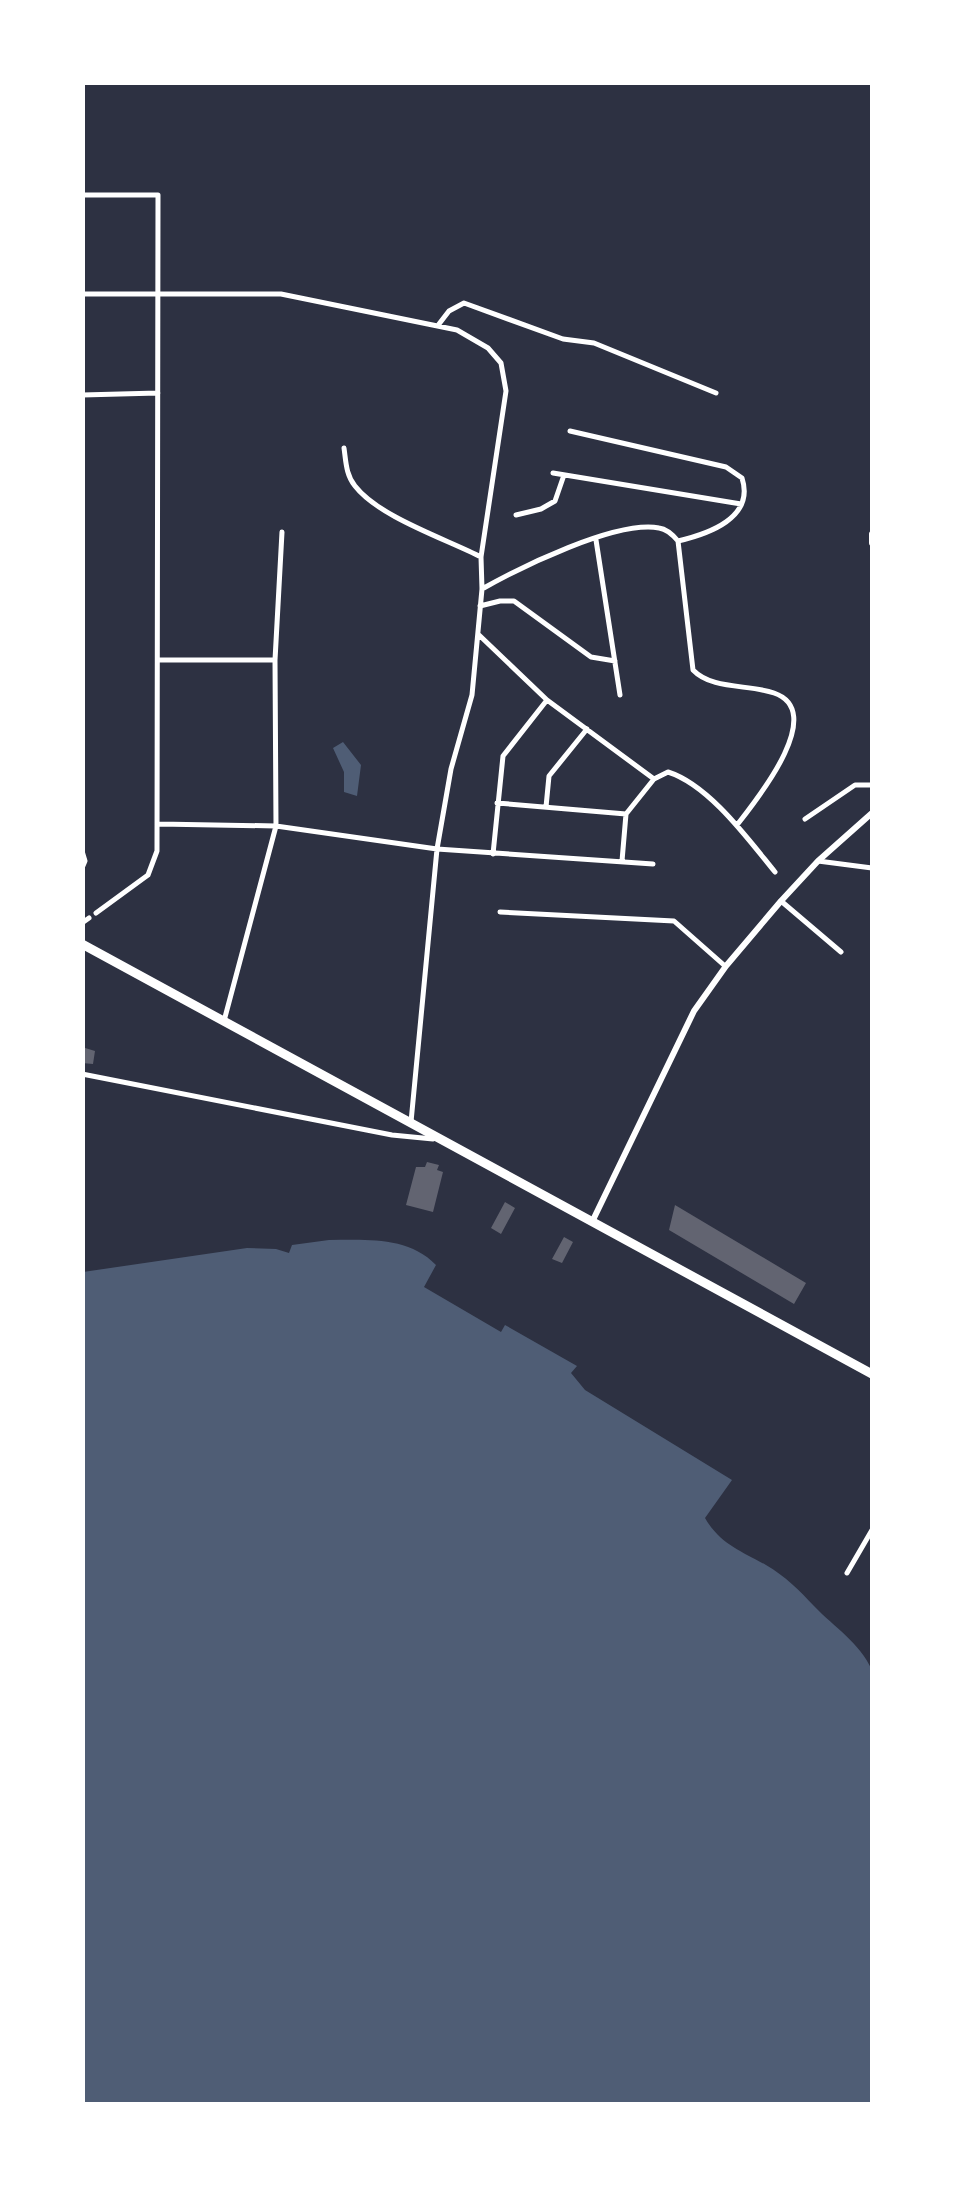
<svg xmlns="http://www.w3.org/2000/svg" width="955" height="2187" viewBox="0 0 955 2187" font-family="Inter,sans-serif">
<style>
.water{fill:#4f5d75}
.building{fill:#626471}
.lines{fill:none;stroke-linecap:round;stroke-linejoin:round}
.minor{stroke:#fff;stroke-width:5}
.tertiary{stroke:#fff;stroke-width:6}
.trunk{stroke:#fff;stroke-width:9}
</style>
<rect width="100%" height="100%" fill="#2d3142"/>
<path class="water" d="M 343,742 L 361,765 L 357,796 L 344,792 L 344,772 L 333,748 Z
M 329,1240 C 366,1240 408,1236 436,1265 L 424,1287 L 501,1332 L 505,1325 L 577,1366 L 571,1373 L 585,1390 L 732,1480 L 705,1518 C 720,1544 741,1551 766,1565 C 785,1576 800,1591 814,1606 C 835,1628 859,1642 872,1670 L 872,2104 L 83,2104 L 83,1272 L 247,1248 L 276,1249 L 289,1253 L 292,1245 Z"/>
<path class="building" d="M 82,1047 L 95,1051 L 93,1064 L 82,1063 Z
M 427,1162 L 439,1165 L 437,1170 L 443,1172 L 433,1212 L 406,1205 L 416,1167 L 425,1167 Z
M 505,1202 L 515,1208 L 501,1234 L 491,1228 Z
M 675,1205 L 806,1283 L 794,1304 L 669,1230 Z
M 564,1237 L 573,1242 L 562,1263 L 552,1259 Z"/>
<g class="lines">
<path class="minor" d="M 82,195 L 158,195 L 157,851 L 148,875 L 96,913
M 82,294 L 281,294 L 457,330 L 488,348 L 501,363 L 506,391 L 481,557 L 482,589 L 472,695 L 451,769 L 437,849 L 411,1122
M 439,324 L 449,311 L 464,303 L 563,339 L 594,343 L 716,393
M 82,395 L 158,393
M 570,431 L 726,467 L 742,478 C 755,518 708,534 678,541
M 344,448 C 346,462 346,475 355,486 C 379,517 446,539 481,557
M 553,473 L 741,504
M 516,515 L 541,509 L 555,501 L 564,475
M 596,540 L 620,695
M 482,589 C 519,568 616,520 659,528 C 667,529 673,535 678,541 L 693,670 C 712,690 749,684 774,693 C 829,712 754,803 737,825
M 480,606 L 500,601 L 514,601 L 591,657 L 615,661
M 479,635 L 547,700 L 654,779 L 668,772 C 709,785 748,839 775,872
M 159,660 L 275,660
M 497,803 L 626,814
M 546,807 L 549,776 L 587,729
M 805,819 L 855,785 L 872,785
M 159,824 L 276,826 L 437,849 L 653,864
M 82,851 L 85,861 L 82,868
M 493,854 L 503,756 L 547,700
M 622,861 L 626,814 L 654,779
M 818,861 L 872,868
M 781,901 L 841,952
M 500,912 L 674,921 L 725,966
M 82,923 L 89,918
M 224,1021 L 276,826 L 275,660 L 282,532
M 82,1074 L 392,1135 L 433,1139
M 847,1573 L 872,1530"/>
<path class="tertiary" d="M 872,534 L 872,543
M 593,1220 L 694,1011 L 726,966 L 781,901 L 818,861 L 872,813"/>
<path class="trunk" d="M 82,944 L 872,1374"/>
</g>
<rect width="955" height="2187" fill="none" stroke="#ffffff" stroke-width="170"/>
</svg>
